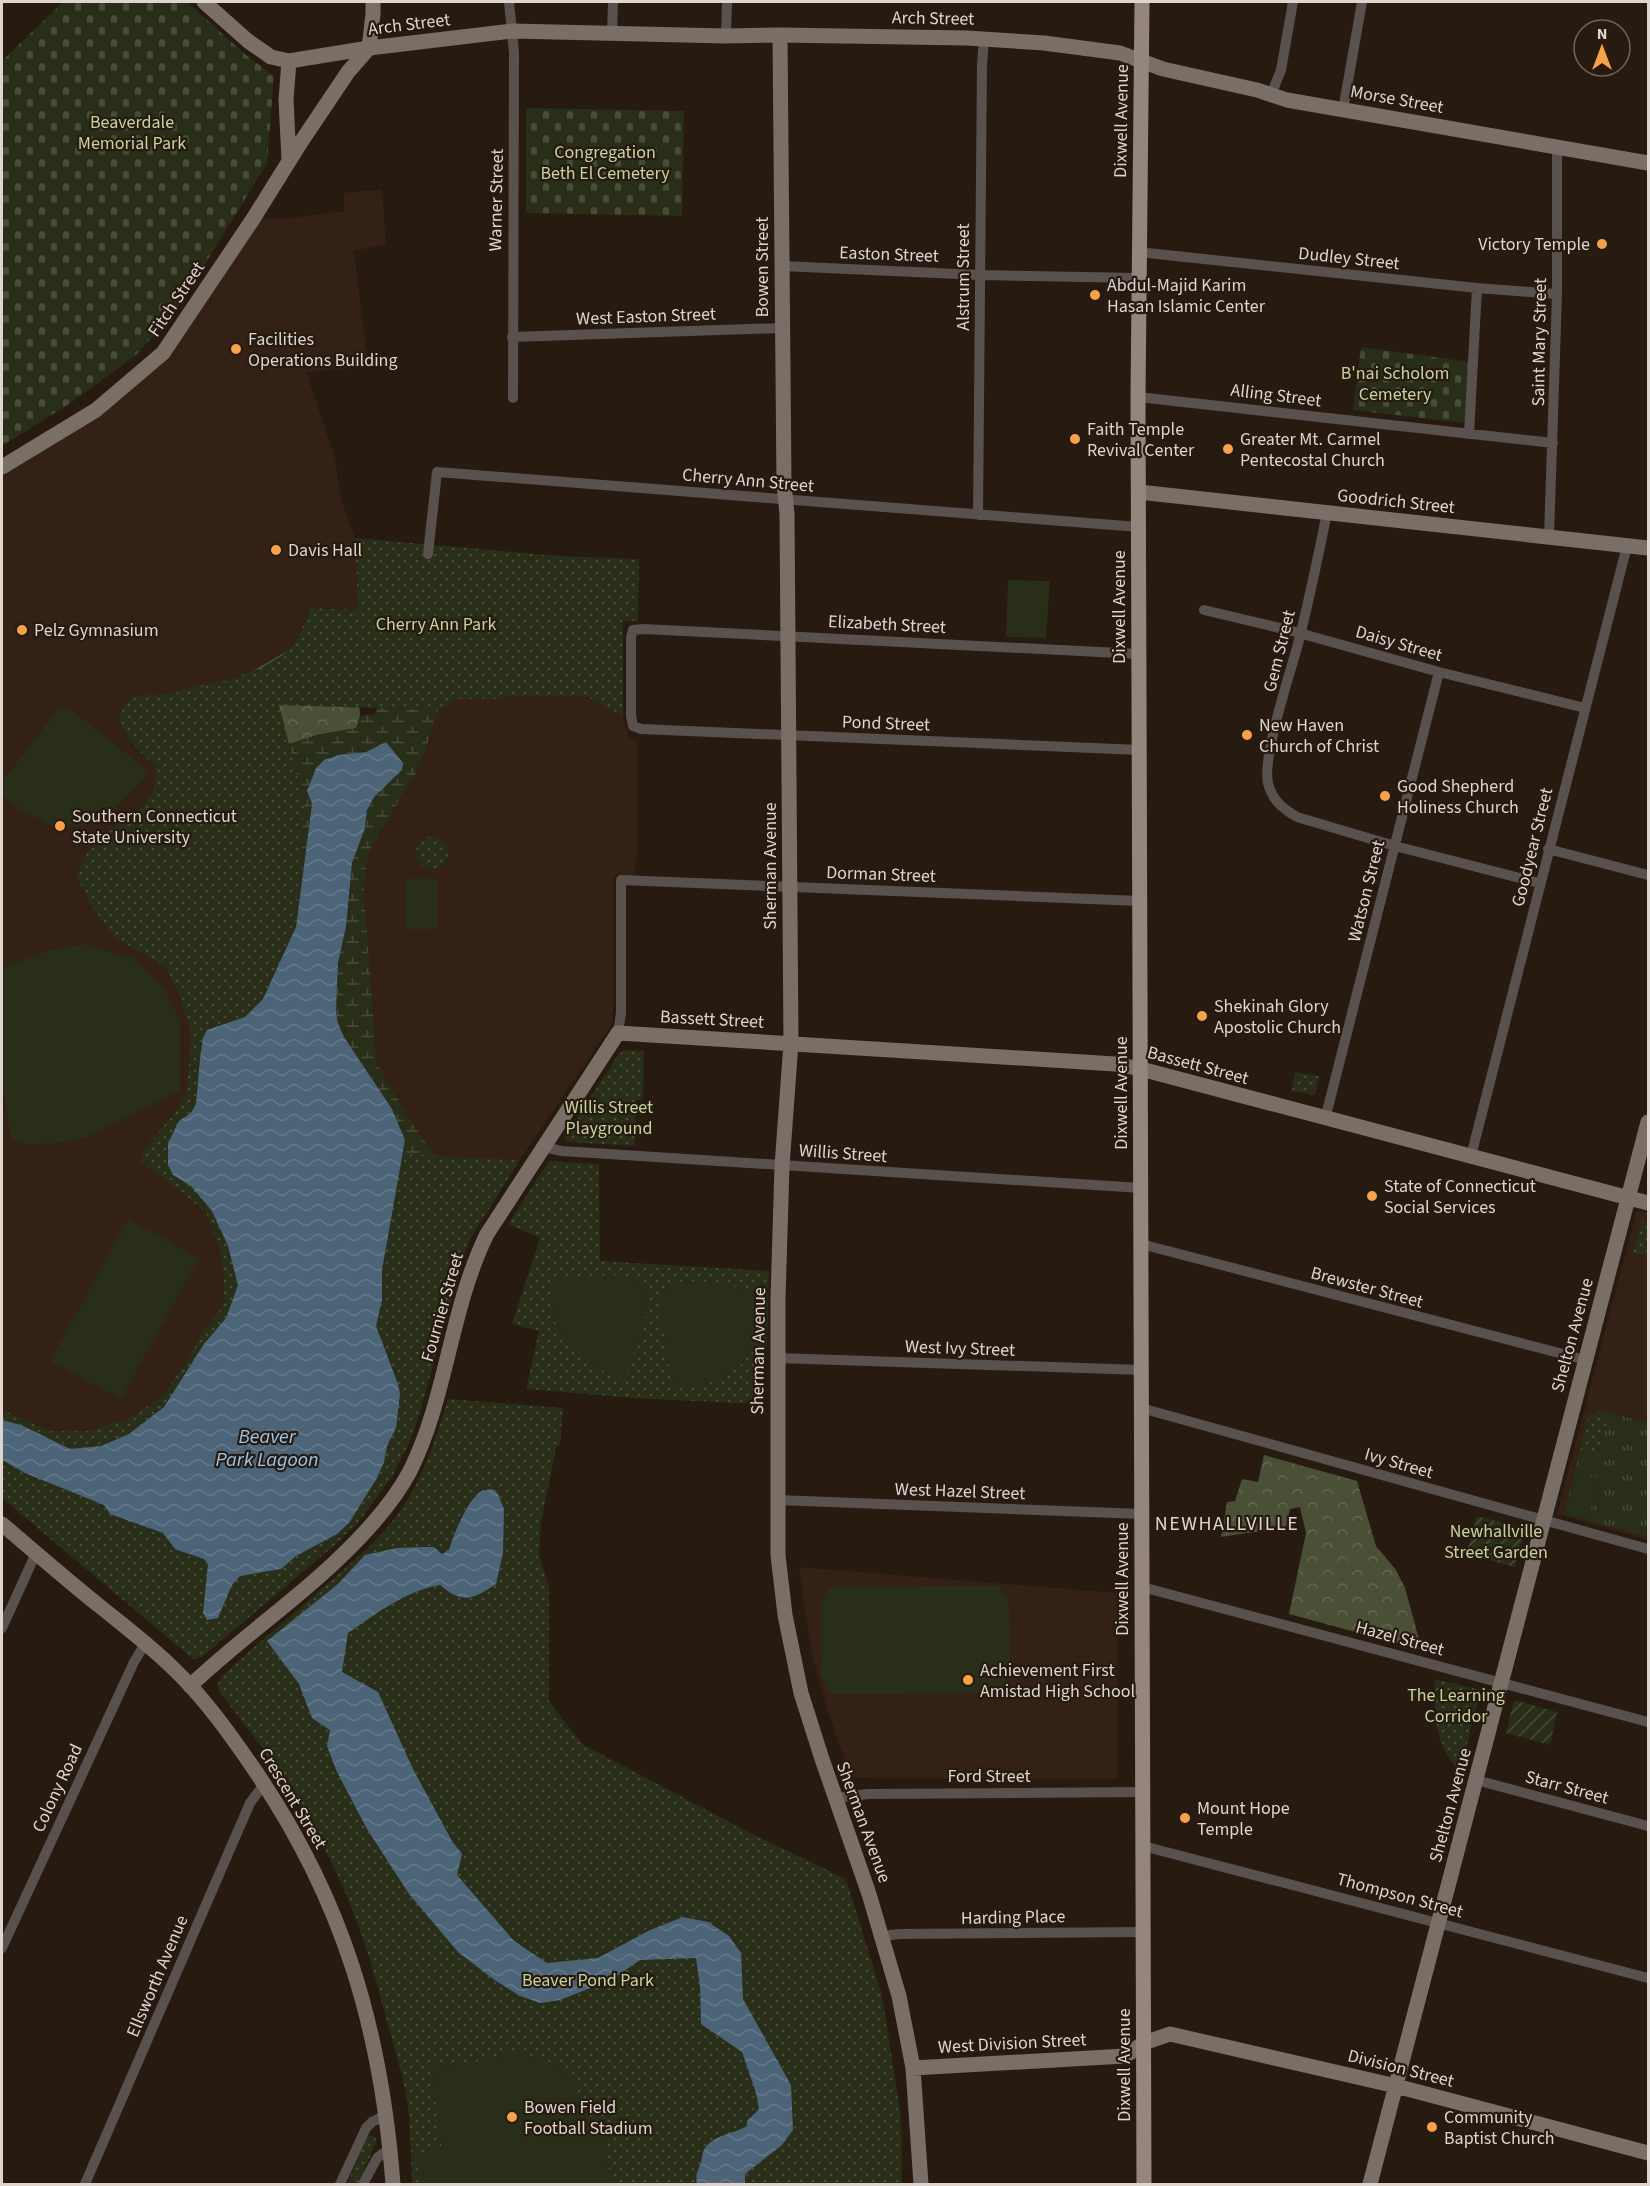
<svg xmlns="http://www.w3.org/2000/svg" width="1650" height="2186" viewBox="0 0 1650 2186" font-family="'Source Sans 3',sans-serif">
<style>
.built{fill:#342115}
.grass{fill:url(#grass-tufts)}
.forest{fill:url(#forest-crowns)}
.wetland{fill:url(#wetland-marsh)}
.cemetery{fill:url(#cemetery-stones)}
.park{fill:url(#park-dots)}
.garden{fill:url(#garden-furrows)}
.pitch{fill:#282e17}
.water{fill:url(#water-waves)}
.lines{fill:none;stroke-linecap:round;stroke-linejoin:round}
.street{stroke:#58514d;stroke-width:10}
.secondary{stroke:#7a6f67;stroke-width:15}
.primary{stroke:#94867c;stroke-width:15}
.poi-dot{fill:#f7a14a;stroke:#271a11;stroke-width:2}
.labels{text-anchor:middle;stroke-width:4.5;stroke-linejoin:round;paint-order:stroke}
.street-label{font-size:18px;fill:#ded5cf;stroke:#271a11}
.park-label{font-size:18px;fill:#c5d49e;stroke:#271a11}
.poi-label{font-size:18px;fill:#ded5cf;stroke:#271a11;text-anchor:start}
.water-label{font-size:20px;font-style:italic;fill:#9ac8ee;stroke:#271a11}
.neighbourhood-label{font-size:20px;letter-spacing:1.5px;fill:#ded5cf;stroke:#271a11}
</style>
<defs>
<pattern id="grass-tufts" width="24" height="20" patternUnits="userSpaceOnUse" patternTransform="scale(1.5)"><rect width="24" height="20" fill="#282e17"/><path d="M3 7l-1-3M5 7V3M7 7l1-3M15 17l-1-3M17 17v-4M19 17l1-3" fill="none" stroke="#474b38"/></pattern>
<pattern id="forest-crowns" width="20" height="18" patternUnits="userSpaceOnUse" patternTransform="scale(1.5)"><rect width="20" height="18" fill="#495035"/><path d="M2 6a3 3 0 1 1 6 0M12 15a3 3 0 1 1 6 0" fill="none" stroke="#636851"/></pattern>
<pattern id="wetland-marsh" width="20" height="14" patternUnits="userSpaceOnUse" patternTransform="scale(1.5)"><rect width="20" height="14" fill="#282e17"/><path d="M1 5h8M5 5V1M11 12h8M15 12V8" fill="none" stroke="#474b38"/></pattern>
<pattern id="cemetery-stones" width="16" height="16" patternUnits="userSpaceOnUse" patternTransform="scale(1.5)"><rect width="16" height="16" fill="#282e17"/><path d="M2 7V4a2 2 0 0 1 4 0v3zM10 15v-3a2 2 0 0 1 4 0v3z" fill="#474b38"/></pattern>
<pattern id="park-dots" width="8" height="8" patternUnits="userSpaceOnUse" patternTransform="scale(1.5)"><rect width="8" height="8" fill="#282e17"/><path d="M2 2h.1M6 6h.1" fill="none" stroke="#474b38" stroke-width="1.8" stroke-linecap="round"/></pattern>
<pattern id="garden-furrows" width="10" height="10" patternUnits="userSpaceOnUse" patternTransform="scale(1.5)"><rect width="10" height="10" fill="#282e17"/><path d="M-1 1l2-2M0 10L10 0M9 11l2-2" fill="none" stroke="#474b38"/></pattern>
<pattern id="water-waves" width="16" height="10" patternUnits="userSpaceOnUse" patternTransform="scale(1.5)"><rect width="16" height="10" fill="#4c6478"/><path d="M0 5q4-4 8 0t8 0" fill="none" stroke="#65798a"/></pattern>
</defs>
<rect width="100%" height="100%" fill="#271a11"/>
<path class="built" d="M 382,189 L 386,244 L 354,251 L 368,367 L 306,372 L 335,458 L 341,500 L 355,538 L 358,611 L 310,608 L 301,630 L 287,651 L 253,671 L 220,682 L 160,695 L 136,696 L 124,704 L 118,719 L 125,734 L 137,751 L 155,765 L 158,779 L 148,802 L 90,849 L 115,938 L 165,966 L 180,995 L 191,1033 L 187,1092 L 174,1114 L 143,1150 L 156,1174 L 206,1212 L 220,1249 L 224,1280 L 223,1307 L 203,1332 L 188,1360 L 161,1398 L 127,1419 L 90,1431 L 50,1431 L 2,1410 L 2,468 L 163,353 L 253,219 L 290,218 L 344,211 L 344,193 Z
M 513,696 L 587,697 L 623,716 L 629,737 L 637,741 L 637,850 L 634,875 L 614,875 L 613,1022 L 520,1160 L 435,1156 L 409,1118 L 377,1064 L 364,892 L 366,866 L 372,845 L 419,768 L 437,712 L 458,699 L 499,699 Z
M 1637,1210 L 1648,1213 L 1648,1540 L 1557,1514 Z
M 799,1567 L 1117,1593 L 1118,1779 L 851,1778 L 827,1708 L 811,1651 Z"/>
<path class="grass" d="M 1596,1409 L 1648,1423 L 1648,1529 L 1645,1536 L 1564,1514 L 1580,1451 L 1598,1455 L 1608,1418 L 1595,1414 Z"/>
<path class="forest" d="M 356,650 L 360,716 L 357,728 L 317,735 L 268,751 L 238,677 L 253,671 L 287,651 Z
M 1264,1455 L 1357,1481 L 1376,1546 L 1396,1570 L 1405,1588 L 1422,1650 L 1289,1614 L 1306,1533 L 1300,1507 L 1290,1509 L 1286,1527 L 1221,1537 L 1227,1502 L 1235,1501 L 1242,1479 L 1258,1482 Z"/>
<path class="wetland" d="M 238,677 L 269,751 L 317,735 L 356,728 L 360,716 L 376,714 L 378,691 L 443,697 L 419,768 L 372,845 L 366,866 L 364,892 L 377,1064 L 409,1118 L 435,1156 L 382,1270 L 405,1140 L 392,1109 L 344,1037 L 338,1023 L 336,1012 L 338,963 L 346,927 L 352,863 L 365,828 L 367,810 L 375,796 L 396,776 L 386,742 C 379,746 372,750 364,752 C 343,757 322,752 312,777 C 308,790 307,791 312,804 L 296,927 L 263,999 L 212,1211 L 238,1285 L 164,1407 L 70,1449 L 2,1410 L 50,1431 L 90,1431 L 127,1419 L 161,1398 L 188,1360 L 203,1332 L 223,1306 L 224,1280 L 220,1249 L 206,1212 L 142,1162 L 143,1150 L 174,1114 L 187,1092 L 191,1033 L 180,995 L 165,966 L 115,938 L 91,905 L 76,875 C 81,867 84,856 90,849 C 113,821 164,811 155,765 C 138,752 127,739 118,719 L 124,704 L 136,696 L 160,695 Z"/>
<path class="cemetery" d="M 63,2 L 187,2 L 246,55 L 274,76 L 267,163 L 178,308 L 136,355 L 72,402 L 2,446 L 2,61 Z
M 526,108 L 684,111 L 682,216 L 526,213 Z
M 1361,347 L 1470,362 L 1465,423 L 1353,410 Z"/>
<path class="park" d="M 355,538 L 558,556 L 639,559 L 638,621 L 623,621 L 623,716 L 587,697 L 513,696 L 499,699 L 458,699 L 440,710 L 279,705 L 304,803 L 277,1147 L 520,1160 L 470,1239 L 462,1262 L 419,1416 L 411,1439 L 392,1477 L 358,1523 L 336,1544 L 202,1657 L 193,1659 L 2,1498 L 2,1410 L 50,1431 L 90,1431 L 127,1419 L 161,1398 L 188,1360 L 203,1332 L 223,1306 L 224,1280 L 220,1249 L 206,1212 L 142,1162 L 143,1150 L 174,1114 L 187,1092 L 191,1033 L 180,995 L 165,966 L 115,938 L 91,905 L 76,875 C 81,867 84,856 90,849 C 113,821 164,811 155,765 C 138,752 127,739 118,719 C 122,710 124,703 133,697 C 141,693 152,696 161,695 C 197,690 258,676 286,652 C 298,641 305,622 310,608 L 358,610 Z
M416 853a16 16 0 1 1 32 0a16 16 0 1 1-32 0Z
M 628,1050 L 644,1051 L 643,1100 L 636,1100 L 635,1146 L 569,1142 L 565,1140 L 565,1136 L 618,1055 L 623,1051 Z
M 1295,1072 L 1319,1076 L 1315,1095 L 1292,1091 Z
M 550,1161 L 599,1164 L 600,1261 L 769,1271 L 767,1345 L 758,1404 L 632,1398 L 526,1389 L 539,1331 L 512,1324 L 540,1238 L 508,1224 L 547,1164 Z
M 1642,1220 L 1648,1222 L 1648,1256 L 1633,1252 Z
M 448,1399 L 563,1408 L 560,1444 L 556,1448 L 541,1522 L 539,1555 L 549,1587 L 549,1701 L 582,1744 L 750,1833 L 846,1879 L 882,1995 L 901,2117 L 902,2184 L 412,2184 C 411,2159 411,2133 408,2107 C 404,2077 394,2047 386,2018 C 377,1983 367,1948 354,1914 C 323,1833 273,1759 219,1692 L 217,1685 L 222,1676 C 258,1643 295,1612 332,1580 C 353,1561 374,1544 391,1523 C 421,1486 435,1442 448,1399 Z
M 1589,1413 L 1608,1418 L 1598,1456 L 1580,1451 Z
M 1435,1679 L 1481,1690 L 1460,1771 C 1434,1747 1434,1712 1435,1679 Z
M 370,2135 L 375,2137 L 377,2141 L 358,2184 L 347,2184 L 367,2137 Z"/>
<path class="garden" d="M 1477,1516 L 1525,1528 L 1515,1567 L 1466,1554 Z
M 1514,1700 L 1557,1712 L 1550,1745 L 1506,1733 Z"/>
<path class="pitch" d="M 1008,580 L 1050,581 L 1046,638 L 1006,637 Z
M 58,709 L 71,709 L 149,772 C 127,799 96,833 57,827 C 52,826 45,822 40,819 C 25,813 13,806 2,795 L 2,782 Z
M 406,879 L 438,879 L 438,929 L 405,929 Z
M 84,944 L 133,958 L 163,987 L 180,1021 L 180,1091 L 86,1138 L 59,1143 L 25,1145 L 12,1139 C 0,1091 1,1020 2,968 L 48,951 Z
M 128,1219 L 199,1258 L 121,1399 L 50,1361 Z
M 614,1275 L 637,1279 L 649,1295 L 645,1319 L 625,1379 C 571,1361 547,1337 552,1278 Z
M 701,1281 L 764,1292 C 763,1302 765,1315 762,1325 C 750,1371 718,1387 673,1387 L 662,1321 L 662,1296 L 676,1282 Z
M 1576,1473 L 1599,1478 L 1589,1518 L 1566,1512 Z
M 999,1586 L 1009,1602 L 1010,1675 L 999,1693 L 830,1694 L 821,1676 L 820,1604 L 830,1587 Z
M 508,2054 C 559,2052 582,2083 589,2130 L 603,2129 L 611,2184 L 420,2184 L 416,2153 L 442,2149 L 431,2067 L 476,2062 Z"/>
<path class="water" d="M 386,742 L 403,763 L 402,770 L 375,796 L 367,810 L 365,828 L 352,863 L 346,927 L 338,963 L 336,1012 L 338,1023 L 344,1037 L 392,1109 L 405,1140 L 382,1270 L 382,1300 L 376,1326 L 398,1384 L 400,1394 L 396,1428 L 387,1446 L 384,1462 L 377,1478 L 349,1523 L 337,1534 L 296,1556 L 281,1569 L 240,1576 L 232,1585 L 218,1618 L 207,1620 L 203,1613 L 208,1564 L 204,1559 L 175,1549 L 163,1533 L 110,1514 L 104,1505 L 25,1473 L 2,1460 L 2,1420 L 21,1425 L 70,1449 L 101,1446 L 129,1434 L 164,1407 L 204,1344 L 226,1318 L 238,1285 L 228,1246 L 212,1211 L 191,1186 L 173,1175 L 168,1165 L 168,1143 L 179,1121 L 191,1113 L 196,1104 L 200,1059 L 203,1038 L 207,1030 L 245,1017 L 263,999 L 296,927 L 312,804 L 307,791 L 316,768 L 324,760 L 339,755 L 366,752 Z
M 492,1489 L 498,1494 L 504,1509 L 503,1553 L 496,1584 C 473,1600 462,1604 440,1585 C 405,1591 376,1614 348,1633 L 342,1672 L 378,1692 L 413,1769 L 452,1841 L 462,1854 L 457,1875 L 514,1941 L 547,1963 L 598,1958 L 650,1930 L 683,1917 L 708,1922 L 729,1936 L 741,1953 L 743,1999 L 791,2085 L 793,2130 L 782,2145 L 745,2174 L 745,2184 L 697,2184 C 695,2174 698,2171 701,2162 C 702,2159 702,2155 703,2152 C 709,2136 734,2134 747,2126 L 747,2121 L 759,2109 L 756,2093 L 742,2052 L 701,2024 L 700,1987 L 696,1958 L 640,1960 L 611,1980 L 560,2000 L 540,2003 L 520,1996 L 493,1979 L 458,1952 L 409,1894 L 367,1829 L 337,1772 L 327,1746 L 330,1730 L 312,1718 L 299,1684 L 267,1641 L 338,1584 L 365,1555 L 397,1548 L 423,1547 L 434,1547 L 442,1554 L 449,1550 C 453,1536 468,1498 482,1491 C 485,1490 488,1490 492,1489 Z"/>
<g class="lines">
<path class="street" d="M 509,2 L 514,52 L 513,398
M 612,34 L 613,2
M 726,36 L 727,2
M 1271,95 L 1281,70 L 1293,2
M 1343,110 L 1362,2
M 1138,252 L 1477,288 L 1557,294
M 782,266 L 980,275 L 1138,278
M 512,337 L 782,328
M 1138,397 L 1553,443
M 1469,434 L 1477,288
M 1327,513 C 1318,557 1309,601 1298,644 C 1290,674 1262,757 1268,783 C 1272,800 1283,809 1297,817 L 1395,846 L 1539,883
M 978,515 L 982,65 L 984,39
M 1549,537 L 1557,294 L 1557,147
M 428,554 L 437,472 L 1139,527
M 1204,610 L 1292,631 L 1439,672 L 1585,708
M 1139,654 L 643,629 L 633,630 L 631,637 L 631,716 L 633,726 L 641,729 L 1140,750
M 1548,849 L 1648,875
M 618,1033 L 621,1013 L 621,880 L 1139,901
M 1325,1119 L 1439,672
M 543,1147 L 562,1151 L 1141,1188
M 1471,1156 L 1627,546
M 1141,1244 L 1586,1360
M 777,1358 L 1142,1370
M 1141,1408 L 1648,1549
M 777,1500 L 1142,1514
M 1142,1587 L 1648,1722
M 2,1628 L 36,1553
M 1476,1780 L 1648,1826
M 836,1798 L 868,1794 L 1142,1792
M 1143,1846 L 1648,1978
M 883,1936 L 899,1934 L 1142,1932
M 2,1948 L 134,1662 L 146,1642
M 85,2184 L 250,1803 L 264,1784
M 340,2184 L 366,2128 L 372,2122 L 386,2115
M 363,2184 L 377,2158 L 390,2148"/>
<path class="secondary" d="M 204,2 L 248,41 L 271,57 L 289,61 L 369,48 L 512,31 L 726,36 L 780,35 L 967,38 L 1044,43 L 1120,53 L 1163,69 L 1257,90 L 1287,100 L 1648,163
M 780,35 L 784,484 L 787,514 L 791,1043 L 782,1166 L 778,1299 L 778,1555 L 785,1615 L 801,1693 L 822,1759 L 869,1894 L 899,1996 L 913,2068 L 921,2184
M 369,48 L 373,14 L 373,2
M 289,61 L 286,100 L 289,160
M 2,467 L 96,410 L 163,353 L 253,219 L 301,142 L 348,72 L 369,48
M 1139,492 L 1648,548
M 2,1524 C 35,1552 68,1581 102,1608 C 127,1628 152,1647 175,1670 C 205,1699 230,1734 254,1769 C 343,1899 381,2028 393,2184
M 190,1686 C 249,1630 319,1585 373,1523 C 387,1507 400,1490 410,1471 C 447,1397 450,1309 487,1234 L 618,1033 L 1115,1064 L 1141,1069 L 1648,1203
M 913,2068 L 1125,2056 L 1144,2043 L 1170,2034 L 1396,2086 L 1648,2153
M 1370,2184 L 1648,1122"/>
<path class="primary" d="M 1142,2 L 1138,397 L 1144,2184"/>
</g>
<g class="poi-dot">
<circle cx="1602" cy="244" r="6"/>
<circle cx="1095" cy="295" r="6"/>
<circle cx="236" cy="349" r="6"/>
<circle cx="1075" cy="439" r="6"/>
<circle cx="1228" cy="449" r="6"/>
<circle cx="276" cy="550" r="6"/>
<circle cx="22" cy="630" r="6"/>
<circle cx="1247" cy="735" r="6"/>
<circle cx="1385" cy="796" r="6"/>
<circle cx="60" cy="826" r="6"/>
<circle cx="1202" cy="1016" r="6"/>
<circle cx="1372" cy="1196" r="6"/>
<circle cx="968" cy="1680" r="6"/>
<circle cx="1185" cy="1818" r="6"/>
<circle cx="512" cy="2117" r="6"/>
<circle cx="1432" cy="2127" r="6"/>
</g>
<g class="labels">
<g class="street-label">
<text transform="translate(933 18) rotate(1)" y="6">Arch Street</text>
<text transform="translate(409 24) rotate(-7)" y="6">Arch Street</text>
<text transform="translate(1397 99) rotate(10)" y="6">Morse Street</text>
<text transform="translate(1121 121) rotate(-89)" y="6">Dixwell Avenue</text>
<text transform="translate(496 200) rotate(-89)" y="6">Warner Street</text>
<text transform="translate(889 254) rotate(2)" y="6">Easton Street</text>
<text transform="translate(1349 258) rotate(6)" y="6">Dudley Street</text>
<text transform="translate(762 267) rotate(-90)" y="6">Bowen Street</text>
<text transform="translate(963 277) rotate(-90)" y="6">Alstrum Street</text>
<text transform="translate(176 299) rotate(-56)" y="6">Fitch Street</text>
<text transform="translate(646 316) rotate(-2)" y="6">West Easton Street</text>
<text transform="translate(1539 342) rotate(-89)" y="6">Saint Mary Street</text>
<text transform="translate(1276 395) rotate(7)" y="6">Alling Street</text>
<text transform="translate(748 480) rotate(5)" y="6">Cherry Ann Street</text>
<text transform="translate(1396 501) rotate(6)" y="6">Goodrich Street</text>
<text transform="translate(1119 607) rotate(-90)" y="6">Dixwell Avenue</text>
<text transform="translate(887 624) rotate(3)" y="6">Elizabeth Street</text>
<text transform="translate(1399 643) rotate(16)" y="6">Daisy Street</text>
<text transform="translate(1279 651) rotate(-76)" y="6">Gem Street</text>
<text transform="translate(886 723) rotate(2)" y="6">Pond Street</text>
<text transform="translate(1532 847) rotate(-76)" y="6">Goodyear Street</text>
<text transform="translate(770 866) rotate(-90)" y="6">Sherman Avenue</text>
<text transform="translate(881 874) rotate(2)" y="6">Dorman Street</text>
<text transform="translate(1366 891) rotate(-76)" y="6">Watson Street</text>
<text transform="translate(712 1019) rotate(3)" y="6">Bassett Street</text>
<text transform="translate(1198 1065) rotate(15)" y="6">Bassett Street</text>
<text transform="translate(1121 1093) rotate(-90)" y="6">Dixwell Avenue</text>
<text transform="translate(843 1153) rotate(4)" y="6">Willis Street</text>
<text transform="translate(1367 1287) rotate(15)" y="6">Brewster Street</text>
<text transform="translate(442 1307) rotate(-74)" y="6">Fournier Street</text>
<text transform="translate(1572 1335) rotate(-75)" y="6">Shelton Avenue</text>
<text transform="translate(960 1348) rotate(2)" y="6">West Ivy Street</text>
<text transform="translate(758 1351) rotate(-89)" y="6">Sherman Avenue</text>
<text transform="translate(1399 1463) rotate(16)" y="6">Ivy Street</text>
<text transform="translate(960 1491) rotate(2)" y="6">West Hazel Street</text>
<text transform="translate(1122 1579) rotate(-90)" y="6">Dixwell Avenue</text>
<text transform="translate(1400 1638) rotate(15)" y="6">Hazel Street</text>
<text x="989" y="1782">Ford Street</text>
<text transform="translate(1567 1787) rotate(15)" y="6">Starr Street</text>
<text transform="translate(57 1788) rotate(-65)" y="6">Colony Road</text>
<text transform="translate(293 1798) rotate(59)" y="6">Crescent Street</text>
<text transform="translate(1450 1805) rotate(-75)" y="6">Shelton Avenue</text>
<text transform="translate(864 1822) rotate(70)" y="6">Sherman Avenue</text>
<text transform="translate(1400 1895) rotate(15)" y="6">Thompson Street</text>
<text transform="translate(1013 1917) rotate(-1)" y="6">Harding Place</text>
<text transform="translate(157 1976) rotate(-67)" y="6">Ellsworth Avenue</text>
<text transform="translate(1012 2043) rotate(-3)" y="6">West Division Street</text>
<text transform="translate(1124 2065) rotate(-90)" y="6">Dixwell Avenue</text>
<text transform="translate(1401 2068) rotate(14)" y="6">Division Street</text>
</g>
<g class="park-label">
<text x="132" y="128">Beaverdale<tspan x="132" dy="21">Memorial Park</tspan></text>
<text x="605" y="158">Congregation<tspan x="605" dy="21">Beth El Cemetery</tspan></text>
<text x="1395" y="379">B'nai Scholom<tspan x="1395" dy="21">Cemetery</tspan></text>
<text x="436" y="630">Cherry Ann Park</text>
<text x="609" y="1113">Willis Street<tspan x="609" dy="21">Playground</tspan></text>
<text x="1496" y="1537">Newhallville<tspan x="1496" dy="21">Street Garden</tspan></text>
<text x="1456" y="1701">The Learning<tspan x="1456" dy="21">Corridor</tspan></text>
<text x="588" y="1986">Beaver Pond Park</text>
</g>
<g class="poi-label">
<text x="1590" y="250" text-anchor="end">Victory Temple</text>
<text x="1107" y="291">Abdul-Majid Karim<tspan x="1107" dy="21">Hasan Islamic Center</tspan></text>
<text x="248" y="345">Facilities<tspan x="248" dy="21">Operations Building</tspan></text>
<text x="1087" y="435">Faith Temple<tspan x="1087" dy="21">Revival Center</tspan></text>
<text x="1240" y="445">Greater Mt. Carmel<tspan x="1240" dy="21">Pentecostal Church</tspan></text>
<text x="288" y="556">Davis Hall</text>
<text x="34" y="636">Pelz Gymnasium</text>
<text x="1259" y="731">New Haven<tspan x="1259" dy="21">Church of Christ</tspan></text>
<text x="1397" y="792">Good Shepherd<tspan x="1397" dy="21">Holiness Church</tspan></text>
<text x="72" y="822">Southern Connecticut<tspan x="72" dy="21">State University</tspan></text>
<text x="1214" y="1012">Shekinah Glory<tspan x="1214" dy="21">Apostolic Church</tspan></text>
<text x="1384" y="1192">State of Connecticut<tspan x="1384" dy="21">Social Services</tspan></text>
<text x="980" y="1676">Achievement First<tspan x="980" dy="21">Amistad High School</tspan></text>
<text x="1197" y="1814">Mount Hope<tspan x="1197" dy="21">Temple</tspan></text>
<text x="524" y="2113">Bowen Field<tspan x="524" dy="21">Football Stadium</tspan></text>
<text x="1444" y="2123">Community<tspan x="1444" dy="21">Baptist Church</tspan></text>
</g>
<g class="water-label">
<text x="267" y="1443">Beaver<tspan x="267" dy="23">Park Lagoon</tspan></text>
</g>
<g class="neighbourhood-label">
<text x="1227" y="1530">NEWHALLVILLE</text>
</g>
</g>
<rect width="1650" height="2186" fill="none" stroke="#ded5cf" stroke-width="6"/>
<g transform="translate(1602 48)"><circle r="28" fill="#271a11" stroke="#70655d" stroke-width="1.5"/>
<path d="M0-4.5L10 22L0 15L-10 22Z" fill="#f7a14a"/>
<text y="-9" font-size="16" font-weight="bold" text-anchor="middle" fill="#ded5cf">N</text>
</g>
</svg>
